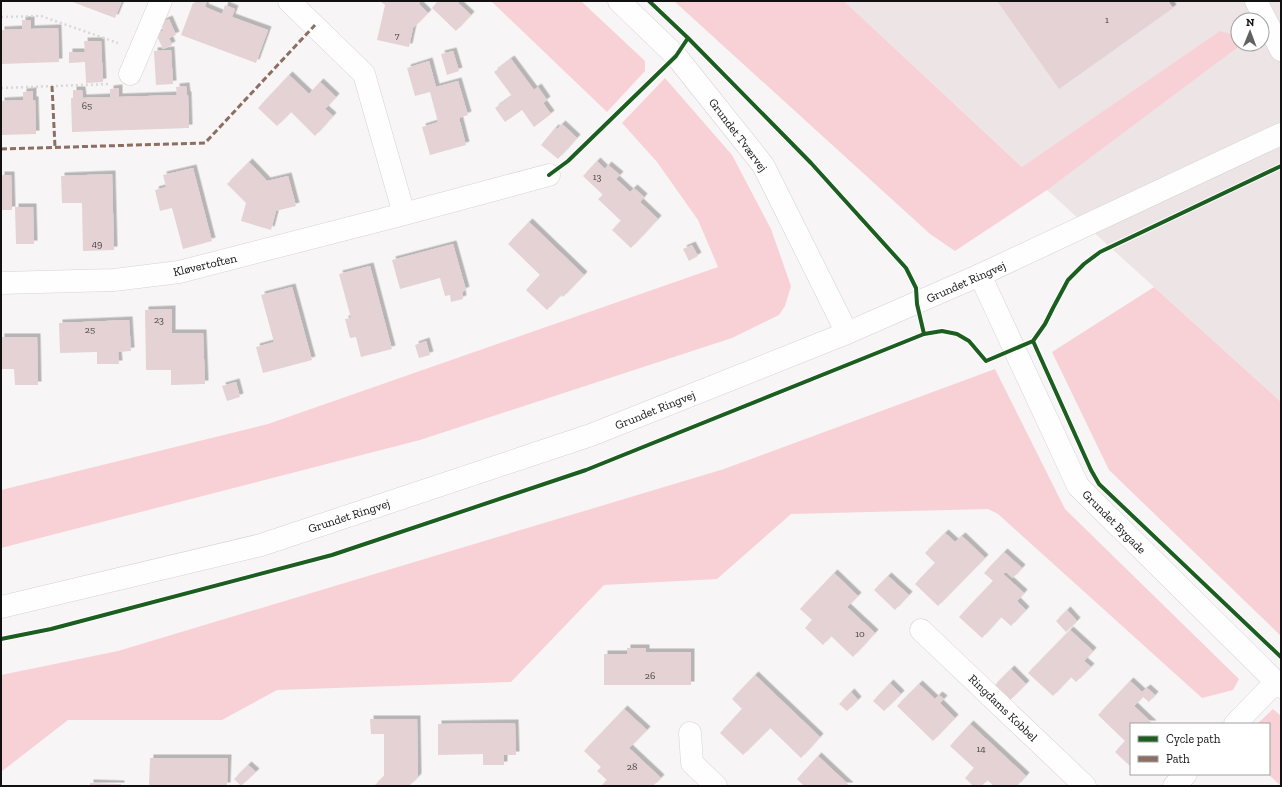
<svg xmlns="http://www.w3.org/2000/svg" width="1282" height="787" viewBox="0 0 1282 787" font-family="'Zilla Slab',serif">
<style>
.built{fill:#ede4e6;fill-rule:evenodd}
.green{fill:#f8d1d7}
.building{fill:#e5d2d5;filter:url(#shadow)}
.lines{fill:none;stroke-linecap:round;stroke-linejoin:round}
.street-casing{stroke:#d5d3d4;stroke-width:23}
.secondary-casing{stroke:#d5d3d4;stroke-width:23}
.path{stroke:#d9d8d8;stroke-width:2.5;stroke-dasharray:2 3;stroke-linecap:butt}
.street{stroke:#fefefe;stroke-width:22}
.secondary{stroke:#fefefe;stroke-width:22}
.quiet{stroke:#8d6e63;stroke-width:3;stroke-dasharray:6 3;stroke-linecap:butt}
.cycleway-casing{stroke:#fff;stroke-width:6}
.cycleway{stroke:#1b5e20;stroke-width:4}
.labels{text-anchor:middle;stroke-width:3;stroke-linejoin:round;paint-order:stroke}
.number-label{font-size:10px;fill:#474142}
.street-label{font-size:12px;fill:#121111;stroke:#fff}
</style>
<defs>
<filter id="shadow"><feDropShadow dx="3.5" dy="-3.5" stdDeviation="0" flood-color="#0004"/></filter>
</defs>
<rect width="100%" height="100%" fill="#f8f5f6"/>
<path class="built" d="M 844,1 L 1281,1 L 1281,402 L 1047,190 ZM 1238,20 L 1262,20 L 1262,44 L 1238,44 Z"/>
<path class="green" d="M 491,1 L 581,1 L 645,61 L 645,71 L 607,112 Z
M 674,1 L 844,1 L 1022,167 L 1220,31 L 1238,36 L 1238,44 L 1242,44 L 1047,190 L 955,251 L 930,234 Z
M 665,78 L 732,155 L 771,229 L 791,286 L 785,306 L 779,315 L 732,338 L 420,440 L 1,548 L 1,490 L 268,424 L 718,267 L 698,220 L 657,162 L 622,123 Z
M 1154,287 L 1281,402 L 1281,636 L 1109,470 L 1052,352 Z
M 995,369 L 1065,509 L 1239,679 L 1233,690 L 1202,698 L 998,514 L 988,509 L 791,514 L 717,579 L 604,585 L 511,682 L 277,690 L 222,720 L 68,720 L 1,772 L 1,675 L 118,651 L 724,469 Z
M 1273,709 L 1281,716 L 1281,786 L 1268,774 L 1269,774 L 1269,724 L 1257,724 Z"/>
<path class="building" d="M 70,1 L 122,1 L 115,18 Z
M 197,1 L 207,1 L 205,7 L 222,14 L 225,5 L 235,9 L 232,17 L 268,30 L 256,63 L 181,35 L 193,3 L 196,4 Z
M 380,1 L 420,1 L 419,4 L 428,13 L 413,28 L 409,47 L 377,40 L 385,5 Z
M 438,1 L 459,1 L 458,3 L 471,15 L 456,31 L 432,8 Z
M 997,1 L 1168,1 L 1173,8 L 1059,89 Z
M 169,19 L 176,35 L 169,38 L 172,45 L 163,49 L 156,34 L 164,30 L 160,23 Z
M 22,20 L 31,20 L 31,29 L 58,28 L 59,62 L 1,64 L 1,30 L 22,29 Z
M 84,41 L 101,41 L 103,82 L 86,83 L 85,62 L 69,63 L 69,52 L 85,52 Z
M 171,50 L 173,84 L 156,85 L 154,51 Z
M 453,51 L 459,71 L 447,75 L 441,54 Z
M 511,59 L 534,90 L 538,87 L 547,100 L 543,103 L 551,114 L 534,127 L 522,110 L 505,122 L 495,108 L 512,96 L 494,72 Z
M 429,61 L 436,87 L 458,81 L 468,115 L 459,118 L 466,145 L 430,155 L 422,127 L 438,122 L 430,92 L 415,96 L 407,68 Z
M 289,75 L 309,94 L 320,82 L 336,97 L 325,109 L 333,116 L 315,136 L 291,112 L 277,126 L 258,108 Z
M 186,86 L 187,95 L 188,95 L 189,128 L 72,132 L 71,98 L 73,98 L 73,90 L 82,90 L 83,98 L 110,97 L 110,89 L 119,88 L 119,97 L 177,95 L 176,87 Z
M 33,91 L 33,100 L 35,100 L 36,134 L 1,135 L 1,101 L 23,100 L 23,92 Z
M 562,124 L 577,138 L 558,159 L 541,145 L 555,128 L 557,129 Z
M 597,161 L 605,169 L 608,165 L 620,175 L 616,179 L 630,192 L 634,188 L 644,197 L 640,202 L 658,219 L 631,248 L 612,230 L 621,221 L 598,199 L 603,195 L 583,176 Z
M 249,162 L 267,181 L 288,176 L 296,206 L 276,211 L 271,230 L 241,221 L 246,203 L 227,184 Z
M 193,168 L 212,241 L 183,249 L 172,208 L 160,211 L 155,190 L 166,187 L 163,175 Z
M 112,174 L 114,250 L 83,251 L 82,203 L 62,203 L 61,176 Z
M 1,175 L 11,175 L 12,210 L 1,210 Z
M 15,207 L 33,207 L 34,244 L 16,244 Z
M 529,222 L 584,275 L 563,297 L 561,295 L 547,310 L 526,290 L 540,275 L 508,244 Z
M 453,244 L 466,290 L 462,292 L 463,299 L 451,302 L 450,295 L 445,296 L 440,278 L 400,289 L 392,260 Z
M 692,245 L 698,256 L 689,261 L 683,249 Z
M 370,266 L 392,349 L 361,357 L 356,337 L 350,338 L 345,319 L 351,318 L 339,274 Z
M 292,287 L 312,360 L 263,373 L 256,347 L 274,342 L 261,295 Z
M 172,309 L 172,333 L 203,333 L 205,384 L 171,385 L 171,370 L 146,370 L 145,310 Z
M 129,320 L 131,351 L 118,352 L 119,364 L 97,364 L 97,352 L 60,353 L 59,323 Z
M 1,337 L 37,337 L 38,385 L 15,385 L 14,369 L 1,369 Z
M 426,341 L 430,355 L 419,358 L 415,345 Z
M 236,382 L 240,397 L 227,401 L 222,386 Z
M 945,533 L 955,542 L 962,536 L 985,558 L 938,606 L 915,584 L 935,563 L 925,553 Z
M 1004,552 L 1022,568 L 1013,578 L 1006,572 L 1003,574 L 1024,593 L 1017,601 L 1026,610 L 1011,626 L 1001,617 L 982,638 L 959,617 L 993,581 L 984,573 Z
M 834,573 L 858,596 L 847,607 L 875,633 L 853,657 L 831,636 L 823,645 L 805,628 L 812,620 L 800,609 Z
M 888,576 L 909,595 L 895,610 L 874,590 Z
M 1067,610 L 1077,621 L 1066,632 L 1056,621 Z
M 1070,630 L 1093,651 L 1084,661 L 1091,667 L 1076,682 L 1071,677 L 1053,696 L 1028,673 Z
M 627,648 L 646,648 L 646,652 L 691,652 L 691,685 L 604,685 L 604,654 L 627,654 Z
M 1011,669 L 1026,684 L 1009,701 L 994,686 Z
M 755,675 L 820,737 L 801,758 L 770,728 L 743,755 L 720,733 L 742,709 L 732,699 Z
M 1130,681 L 1142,692 L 1147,688 L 1155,695 L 1149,702 L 1143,697 L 1134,706 L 1153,724 L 1131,724 L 1131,767 L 1115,752 L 1125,741 L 1098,715 Z
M 890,683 L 901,694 L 884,711 L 873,701 Z
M 919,684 L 935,699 L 939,695 L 944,699 L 940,703 L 955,718 L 933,741 L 897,706 Z
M 851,692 L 858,700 L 847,711 L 839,704 Z
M 624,709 L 647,730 L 629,748 L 661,778 L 653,786 L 601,786 L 607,780 L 597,771 L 601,767 L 584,751 Z
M 370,719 L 417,719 L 418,777 L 409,786 L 374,786 L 384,776 L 384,734 L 371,734 Z
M 515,723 L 516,755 L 504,755 L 504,765 L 483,765 L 483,754 L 438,755 L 438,724 Z
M 970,724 L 1026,776 L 1017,786 L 994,786 L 987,780 L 982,786 L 973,786 L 965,778 L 974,768 L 950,746 Z
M 818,756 L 850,786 L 804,786 L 797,779 Z
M 150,758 L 228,758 L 227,786 L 149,786 Z
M 248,765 L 256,772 L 241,786 L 234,779 Z
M 90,783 L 121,784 L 121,786 L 90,786 Z"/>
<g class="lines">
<defs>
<path id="street" d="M 289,1 L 364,74 L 404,214
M 619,1 L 676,56 L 763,165 L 847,333
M 1256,1 L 1281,50
M 130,74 L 161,1
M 1,283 L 114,280 L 179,272 L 404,214 L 549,175
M 1,607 L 261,545 L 591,435 L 847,333 L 980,275 L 1078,486 L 1281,687
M 921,630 L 1085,786
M 1235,724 L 1276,682
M 690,733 L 692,763 L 716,786
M 1174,786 L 1186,774"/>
<path id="secondary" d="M 980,275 L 1281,134"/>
</defs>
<use href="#street" class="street-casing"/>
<use href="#secondary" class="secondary-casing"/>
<path class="path" d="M 1,17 L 41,16 L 118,43
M 1,88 L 110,84"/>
<use href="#street" class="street"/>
<use href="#secondary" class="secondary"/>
<path class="quiet" d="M 52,86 L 55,147
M 1,149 L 205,143 L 315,25"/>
<defs>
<path id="cycleway" d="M 649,1 L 688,38 L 811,163 L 906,268 L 916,288 L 917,304 L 924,334
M 549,175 L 568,161 L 676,56 L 688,38
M 1033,341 L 1091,470 L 1099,484 L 1281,657
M 1,639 L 51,629 L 332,555 L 586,470 L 924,334 L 942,331 L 957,334 L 969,341 L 986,361 L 1033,341 L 1045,324 L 1053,308 L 1068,280 L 1084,264 L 1100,252 L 1281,166"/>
</defs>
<use href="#cycleway" class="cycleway-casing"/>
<use href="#cycleway" class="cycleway"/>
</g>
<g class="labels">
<g class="number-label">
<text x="1107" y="23">1</text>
<text x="397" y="39">7</text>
<text x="87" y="109">65</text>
<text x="597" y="180">13</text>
<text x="97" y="247">49</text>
<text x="159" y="323">23</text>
<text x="90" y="333">25</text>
<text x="860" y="637">10</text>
<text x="650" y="679">26</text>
<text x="981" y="752">14</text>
<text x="632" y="770">28</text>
</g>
<g class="street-label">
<text transform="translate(738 135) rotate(53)" y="4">Grundet Tværvej</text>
<text transform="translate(205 265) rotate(-13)" y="4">Kløvertoften</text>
<text transform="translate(966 282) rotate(-24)" y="4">Grundet Ringvej</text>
<text transform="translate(655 410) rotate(-22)" y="4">Grundet Ringvej</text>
<text transform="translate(349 516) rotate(-18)" y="4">Grundet Ringvej</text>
<text transform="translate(1114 522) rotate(45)" y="4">Grundet Bygade</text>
<text transform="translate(1003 708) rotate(44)" y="4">Ringdams Kobbel</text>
</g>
</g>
<rect width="1282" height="787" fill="none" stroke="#121111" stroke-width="4"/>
<rect x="1130" y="723" width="140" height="52" fill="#ffffff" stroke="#a0a0a0"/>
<rect x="1138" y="736" width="20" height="6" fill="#1b5e20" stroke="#a0a0a0"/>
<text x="1166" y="743" font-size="12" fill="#121111">Cycle path</text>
<rect x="1138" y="756" width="20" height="6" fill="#8d6e63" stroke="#a0a0a0"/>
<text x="1166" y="763" font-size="12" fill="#121111">Path</text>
<g transform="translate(1250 32) rotate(1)"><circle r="19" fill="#ffffff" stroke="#a0a0a0"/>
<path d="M0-3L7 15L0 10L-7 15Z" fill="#626161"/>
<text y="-6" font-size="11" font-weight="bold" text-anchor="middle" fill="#121111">N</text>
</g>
</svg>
